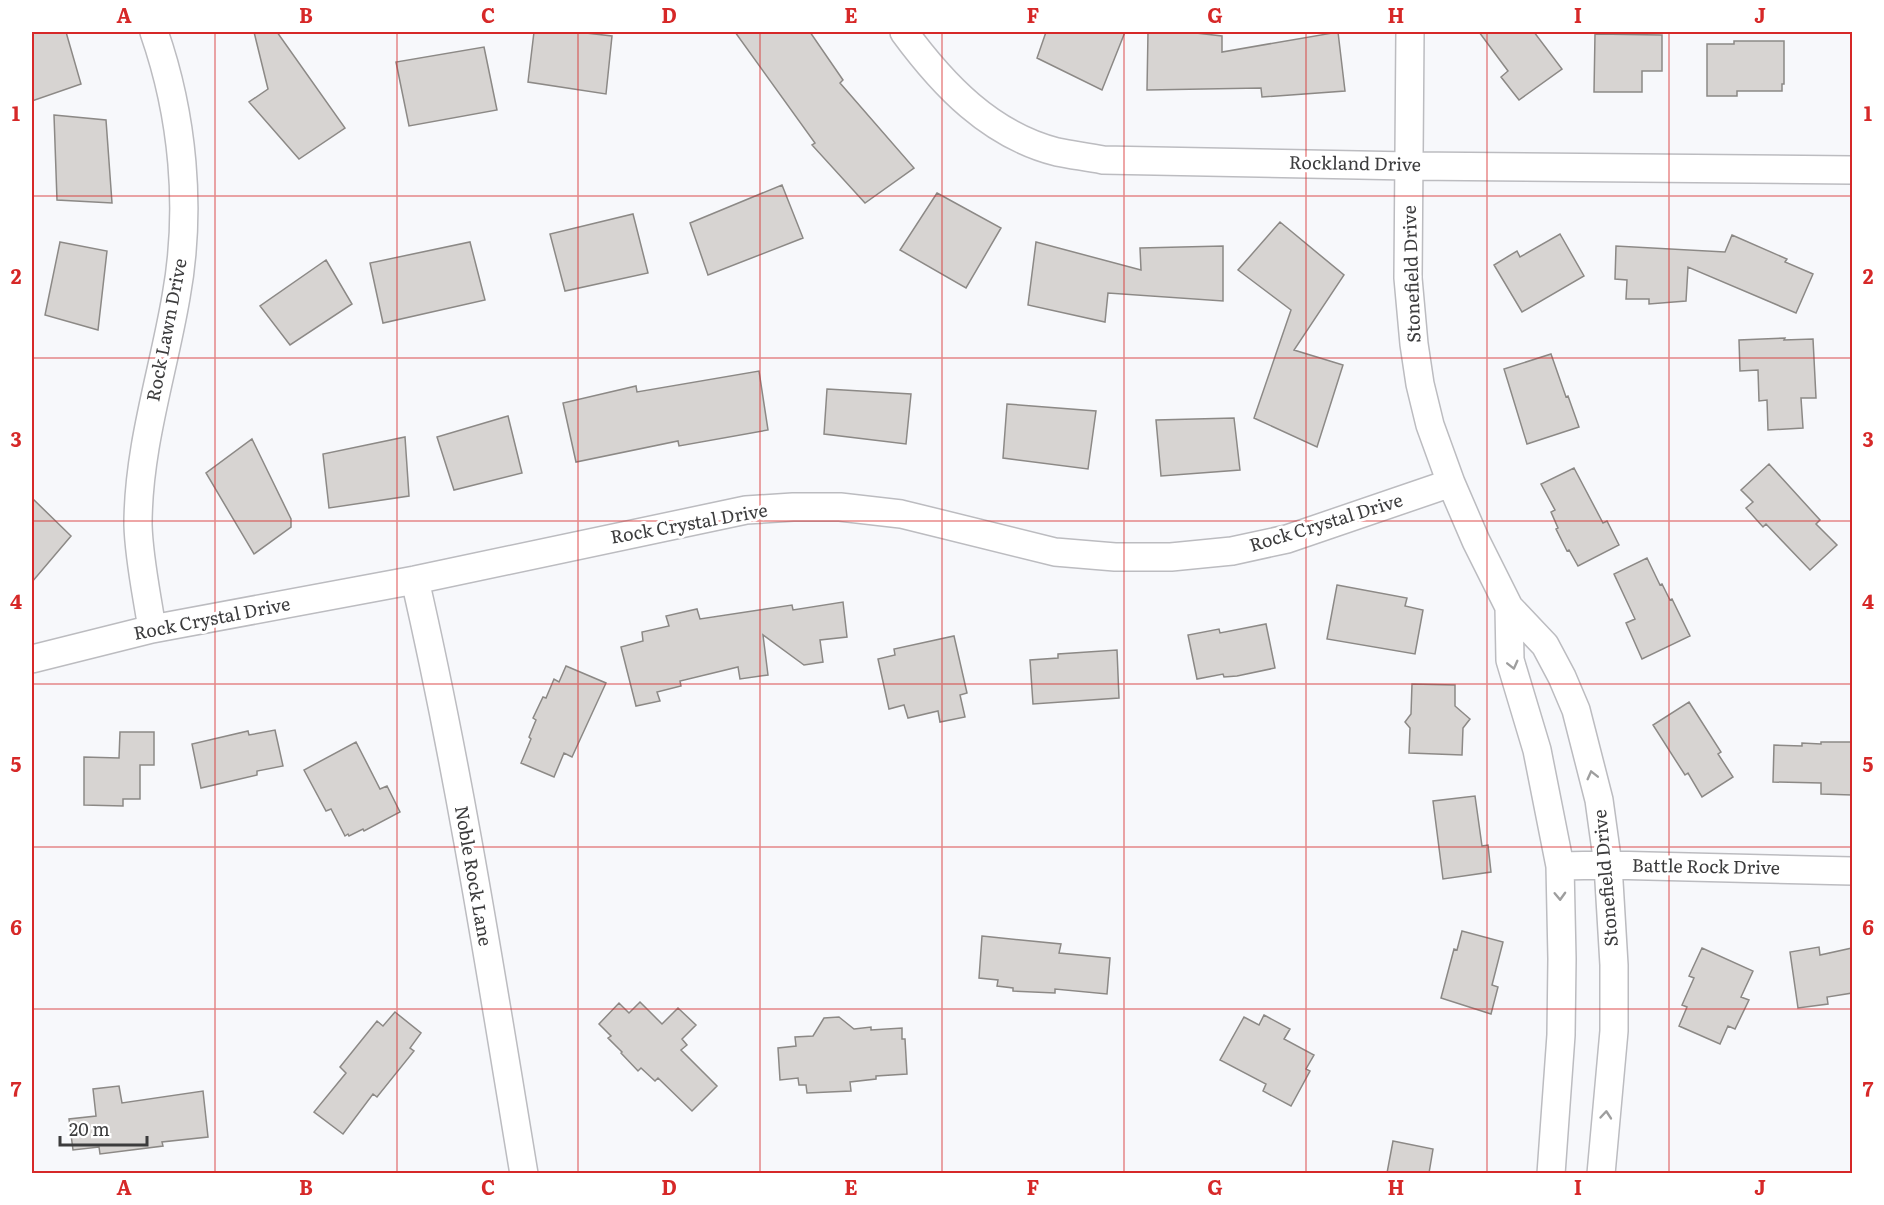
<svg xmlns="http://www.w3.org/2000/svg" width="1884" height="1205" viewBox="0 0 1884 1205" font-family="Literata,serif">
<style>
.building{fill:#d7d4d2;stroke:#8c8986;stroke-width:1.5}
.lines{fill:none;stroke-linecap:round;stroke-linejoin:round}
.minor-casing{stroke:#bcbcc0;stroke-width:30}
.minor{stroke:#fff;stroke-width:27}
.oneway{stroke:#9e9e9e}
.grid{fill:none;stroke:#d62828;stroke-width:1.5;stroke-opacity:0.55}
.labels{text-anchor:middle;stroke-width:6;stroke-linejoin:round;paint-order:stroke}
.street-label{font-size:18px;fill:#3c3c3d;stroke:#fff}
.neatline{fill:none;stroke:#d62828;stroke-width:2}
.grid-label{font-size:20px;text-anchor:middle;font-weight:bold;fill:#d62828}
</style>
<rect width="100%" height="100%" fill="#f7f8fb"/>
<path class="building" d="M 32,32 L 66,32 L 81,84 L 32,101 Z
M 254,32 L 277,32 L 345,128 L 299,159 L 249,102 L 268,89 Z
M 534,32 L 577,32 L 612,36 L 606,94 L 528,82 Z
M 735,32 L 810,32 L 843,80 L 840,83 L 914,168 L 865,203 L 812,145 L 815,143 Z
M 1046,32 L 1125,32 L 1102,90 L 1037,58 Z
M 1148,32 L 1187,32 L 1222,36 L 1222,52 L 1338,32 L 1345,91 L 1262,97 L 1261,88 L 1147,90 Z
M 1479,32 L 1534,32 L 1562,69 L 1519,100 L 1501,77 L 1508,71 Z
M 1595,34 L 1662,35 L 1662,71 L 1642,71 L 1642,92 L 1594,92 Z
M 1734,41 L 1784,41 L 1784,84 L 1782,84 L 1782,91 L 1737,91 L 1737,96 L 1707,96 L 1707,44 L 1734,44 Z
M 484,47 L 497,110 L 409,126 L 396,62 Z
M 54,115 L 106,120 L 112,203 L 57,200 Z
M 782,185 L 803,238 L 708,275 L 690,223 Z
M 937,193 L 1001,228 L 966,288 L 900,250 Z
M 633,214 L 648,273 L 565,291 L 550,234 Z
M 1280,222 L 1344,275 L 1294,350 L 1343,365 L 1317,447 L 1254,418 L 1291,310 L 1238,270 Z
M 1560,234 L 1584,276 L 1522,312 L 1494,265 L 1517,251 L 1520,257 Z
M 1732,235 L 1787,259 L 1785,262 L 1813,274 L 1796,313 L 1688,267 L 1686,301 L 1649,304 L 1649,299 L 1626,299 L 1627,280 L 1615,279 L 1616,246 L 1725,252 Z
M 60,242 L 107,251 L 98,330 L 45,315 Z
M 470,242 L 485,300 L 383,323 L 370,263 Z
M 1036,242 L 1141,270 L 1140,248 L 1223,246 L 1223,301 L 1108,293 L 1105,322 L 1028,305 Z
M 326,260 L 352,304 L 290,345 L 260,306 Z
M 1785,338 L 1784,340 L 1813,339 L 1816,398 L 1801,398 L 1803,428 L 1768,430 L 1767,400 L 1759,401 L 1758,370 L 1740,371 L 1739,340 Z
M 1551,354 L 1566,397 L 1568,396 L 1579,427 L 1527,444 L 1504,369 Z
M 759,371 L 768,430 L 679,446 L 678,441 L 576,462 L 563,403 L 636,386 L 637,392 Z
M 827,389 L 911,394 L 906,444 L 824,434 Z
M 1007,404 L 1096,411 L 1088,469 L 1003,458 Z
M 508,416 L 522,473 L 454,490 L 437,437 Z
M 1234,418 L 1240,470 L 1161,476 L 1156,420 Z
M 405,437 L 409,496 L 329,508 L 323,454 Z
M 252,439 L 291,519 L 291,527 L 254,554 L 206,473 Z
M 1769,464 L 1820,520 L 1816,524 L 1837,545 L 1810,570 L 1766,524 L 1763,527 L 1746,508 L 1753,502 L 1741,490 Z
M 1574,468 L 1603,523 L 1607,521 L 1619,545 L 1578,566 L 1569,550 L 1567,551 L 1556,529 L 1558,528 L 1551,512 L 1555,510 L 1541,484 Z
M 32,498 L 71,536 L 32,582 Z
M 1647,558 L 1660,585 L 1662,584 L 1670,600 L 1672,599 L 1690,636 L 1642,659 L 1626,623 L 1635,619 L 1614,574 Z
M 1337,585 L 1407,598 L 1405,606 L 1423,610 L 1415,654 L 1327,639 Z
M 843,602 L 847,637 L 820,640 L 823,662 L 804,665 L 763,635 L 768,675 L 740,679 L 738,667 L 680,681 L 681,686 L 657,692 L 660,701 L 636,706 L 621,647 L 643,641 L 642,632 L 669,626 L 666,616 L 697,609 L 700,619 L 792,605 L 793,610 Z
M 1266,624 L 1275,668 L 1237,676 L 1224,677 L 1223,674 L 1197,679 L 1188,635 L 1219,629 L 1220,633 Z
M 954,636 L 967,693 L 960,695 L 965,717 L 940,722 L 938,711 L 908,718 L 904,705 L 889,709 L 878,659 L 895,655 L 894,649 Z
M 1117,650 L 1119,698 L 1033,704 L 1030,660 L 1058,658 L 1058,654 Z
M 566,666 L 606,683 L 572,757 L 564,753 L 554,777 L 521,763 L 531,739 L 529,737 L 536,720 L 533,718 L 543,697 L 546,698 L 554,679 L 559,682 Z
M 1412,684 L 1455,685 L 1455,706 L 1470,719 L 1463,728 L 1462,755 L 1409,753 L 1410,728 L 1405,722 L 1411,714 Z
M 1689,702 L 1721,752 L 1718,754 L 1733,777 L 1702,797 L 1688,773 L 1685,775 L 1653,725 Z
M 275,730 L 283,766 L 257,771 L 257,775 L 201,788 L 192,744 L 248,731 L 249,735 Z
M 120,732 L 154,732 L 154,765 L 140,765 L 140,799 L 123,799 L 123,806 L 84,805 L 84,757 L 119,758 Z
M 356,742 L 380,789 L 387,786 L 400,812 L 364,831 L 363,829 L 349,836 L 348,834 L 345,836 L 331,809 L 326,811 L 304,770 Z
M 1821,742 L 1852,742 L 1852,795 L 1821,794 L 1821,783 L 1773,782 L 1774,745 L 1802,746 L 1802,743 L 1821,744 Z
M 1475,796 L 1482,846 L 1488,845 L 1491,872 L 1443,879 L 1433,801 Z
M 1462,931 L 1503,942 L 1492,985 L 1498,987 L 1491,1014 L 1441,998 L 1454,949 L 1457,950 Z
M 982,936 L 1061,944 L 1059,953 L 1110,958 L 1107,994 L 1055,989 L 1055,993 L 1013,991 L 1013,988 L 997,986 L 998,980 L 979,978 Z
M 1819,947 L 1820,955 L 1852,948 L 1852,993 L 1827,997 L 1828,1004 L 1798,1008 L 1790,952 Z
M 1702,948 L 1753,971 L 1741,997 L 1749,1000 L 1735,1029 L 1728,1026 L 1720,1044 L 1679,1026 L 1687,1007 L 1682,1005 L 1694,978 L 1689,976 Z
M 640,1002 L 662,1024 L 678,1008 L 696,1025 L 682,1039 L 687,1045 L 681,1050 L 717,1086 L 692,1111 L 658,1078 L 655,1081 L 641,1068 L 638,1071 L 621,1053 L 622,1052 L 608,1038 L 611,1036 L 599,1024 L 619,1003 L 629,1013 Z
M 395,1012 L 421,1033 L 410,1048 L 414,1051 L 377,1097 L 373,1094 L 343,1134 L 314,1112 L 346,1073 L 340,1067 L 377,1021 L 383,1026 Z
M 1264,1015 L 1290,1029 L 1284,1039 L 1314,1055 L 1306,1069 L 1310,1071 L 1291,1106 L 1263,1091 L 1266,1084 L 1220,1060 L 1244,1017 L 1259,1025 Z
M 839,1017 L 854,1029 L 871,1027 L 871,1030 L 902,1028 L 902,1039 L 905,1039 L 907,1074 L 876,1076 L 876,1079 L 850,1082 L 851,1091 L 807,1093 L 806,1085 L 799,1085 L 798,1078 L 780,1080 L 778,1048 L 796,1046 L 795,1037 L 813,1036 L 824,1018 Z
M 119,1086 L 122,1103 L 203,1091 L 208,1137 L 162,1142 L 163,1146 L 100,1154 L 99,1147 L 73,1150 L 69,1119 L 96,1116 L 93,1089 Z
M 1393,1141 L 1433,1149 L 1429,1173 L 1387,1173 Z"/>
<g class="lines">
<defs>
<path id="minor" d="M 904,32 C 943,85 990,135 1057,152 C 1072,155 1088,157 1103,160 L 1409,166 L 1852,170
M 1410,32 L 1408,278 L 1414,344 L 1420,384 L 1430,425 L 1451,483 L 1476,541 L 1509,607 L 1545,645 L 1562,677 L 1576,710 L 1599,800 L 1608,865 L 1614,965 L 1614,1031 L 1601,1174
M 415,580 C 460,776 491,975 524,1174
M 1509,607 L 1510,660 L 1537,750 L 1560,866 L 1562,959 L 1561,1035 L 1551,1174
M 152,629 C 147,595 139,560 138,525 C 138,447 163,373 176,297 C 192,209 183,115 154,32
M 32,659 L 152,629 L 415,580 L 746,510 L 793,507 L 840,507 L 901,514 L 1055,552 L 1115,557 L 1171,557 L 1232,551 L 1287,539 L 1451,483
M 1560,866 L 1608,865 L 1852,871"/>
</defs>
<use href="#minor" class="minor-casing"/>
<use href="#minor" class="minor"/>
</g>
<defs><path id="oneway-chevron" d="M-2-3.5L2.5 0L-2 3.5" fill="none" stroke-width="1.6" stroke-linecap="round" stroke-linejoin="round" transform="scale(1.5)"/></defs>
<g class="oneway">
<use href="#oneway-chevron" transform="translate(1513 665) rotate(76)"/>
<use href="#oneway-chevron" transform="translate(1592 775) rotate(-104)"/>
<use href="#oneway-chevron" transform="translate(1560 896) rotate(88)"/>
<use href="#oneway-chevron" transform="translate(1606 1115) rotate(-85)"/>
</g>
<path class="grid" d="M 215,32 L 215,1174M 397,32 L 397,1174M 578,32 L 578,1174M 760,32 L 760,1174M 942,32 L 942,1174M 1124,32 L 1124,1174M 1306,32 L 1306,1174M 1487,32 L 1487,1174M 1669,32 L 1669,1174M 32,196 L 1852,196M 32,358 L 1852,358M 32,521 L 1852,521M 32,684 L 1852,684M 32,847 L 1852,847M 32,1009 L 1852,1009"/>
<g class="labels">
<g class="street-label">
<text transform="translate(1355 164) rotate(1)" y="6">Rockland Drive</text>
<text transform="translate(1412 274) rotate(-92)" y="6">Stonefield Drive</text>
<text transform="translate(167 330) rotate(-79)" y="6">Rock Lawn Drive</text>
<text transform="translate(1326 523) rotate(-17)" y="6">Rock Crystal Drive</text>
<text transform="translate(689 524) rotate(-10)" y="6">Rock Crystal Drive</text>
<text transform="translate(212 619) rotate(-11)" y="6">Rock Crystal Drive</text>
<text transform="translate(1706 867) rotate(1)" y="6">Battle Rock Drive</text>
<text transform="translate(473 876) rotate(80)" y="6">Noble Rock Lane</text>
<text transform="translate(1606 878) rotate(-95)" y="6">Stonefield Drive</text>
</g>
</g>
<rect width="1884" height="1205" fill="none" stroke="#ffffff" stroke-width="66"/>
<path d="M60 1136v9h87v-9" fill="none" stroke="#3c3c3d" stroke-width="3"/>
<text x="69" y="1136" font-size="18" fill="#3c3c3d" stroke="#ffffff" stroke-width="4.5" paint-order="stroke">20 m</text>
<rect x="33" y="33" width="1818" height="1139" class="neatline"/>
<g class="grid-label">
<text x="124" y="23">A</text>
<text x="306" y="23">B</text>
<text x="488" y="23">C</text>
<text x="669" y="23">D</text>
<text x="851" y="23">E</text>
<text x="1033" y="23">F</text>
<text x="1215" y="23">G</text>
<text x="1396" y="23">H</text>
<text x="1578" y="23">I</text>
<text x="1760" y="23">J</text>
<text x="16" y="121">1</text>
<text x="1868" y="121">1</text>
<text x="16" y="284">2</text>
<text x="1868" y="284">2</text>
<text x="16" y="447">3</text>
<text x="1868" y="447">3</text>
<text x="16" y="609">4</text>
<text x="1868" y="609">4</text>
<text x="16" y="772">5</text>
<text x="1868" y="772">5</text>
<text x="16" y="935">6</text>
<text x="1868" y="935">6</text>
<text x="16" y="1097">7</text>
<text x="1868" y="1097">7</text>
<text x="124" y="1195">A</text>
<text x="306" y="1195">B</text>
<text x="488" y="1195">C</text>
<text x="669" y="1195">D</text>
<text x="851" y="1195">E</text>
<text x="1033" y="1195">F</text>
<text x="1215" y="1195">G</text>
<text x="1396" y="1195">H</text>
<text x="1578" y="1195">I</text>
<text x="1760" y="1195">J</text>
</g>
</svg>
